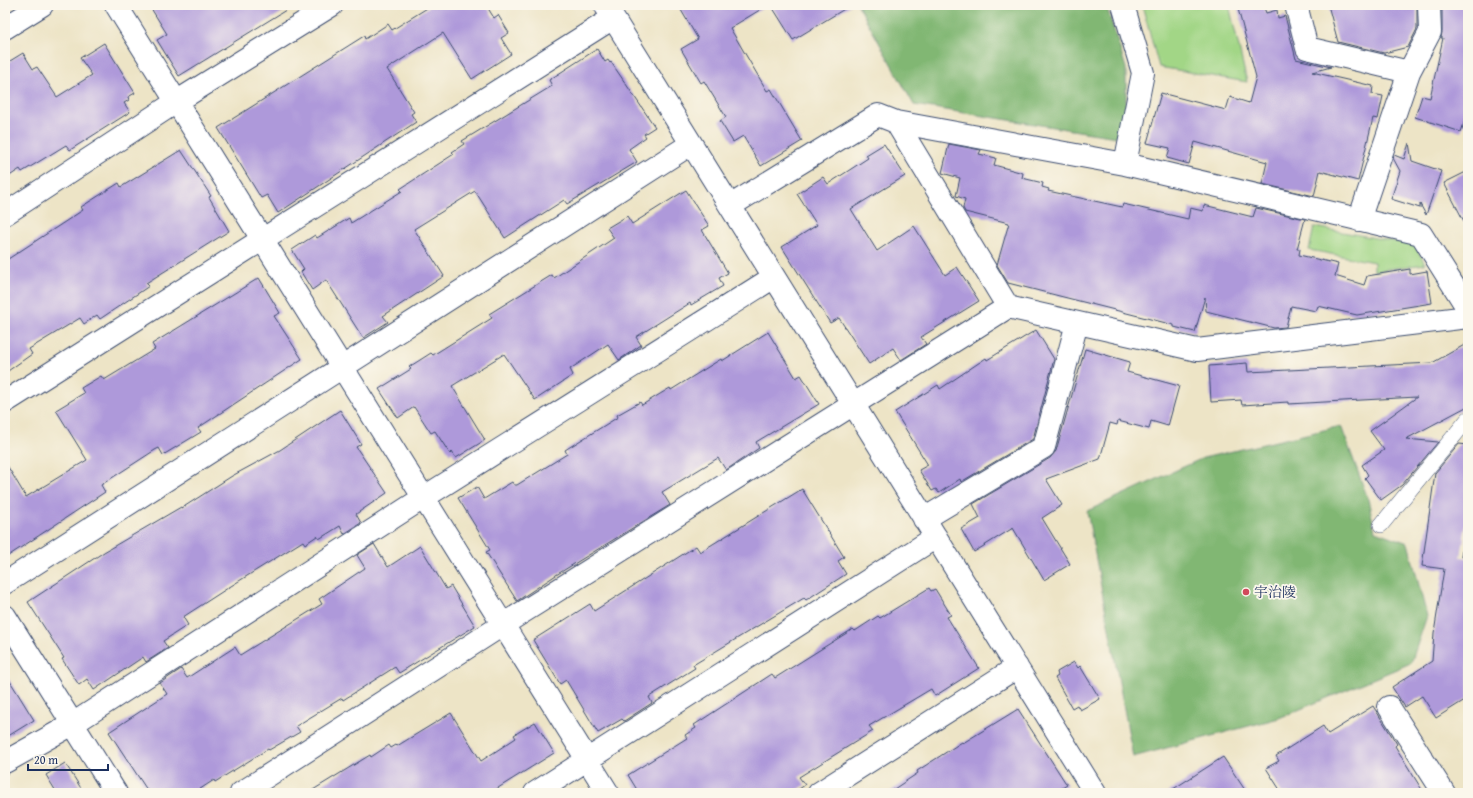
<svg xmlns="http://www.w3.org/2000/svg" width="1473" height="798" viewBox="0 0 1473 798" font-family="'Gentium Book Plus','Noto Serif JP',serif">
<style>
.green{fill:#a2d686;stroke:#5e8272}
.forest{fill:#81b773;stroke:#4e7368}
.building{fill:#ae99da}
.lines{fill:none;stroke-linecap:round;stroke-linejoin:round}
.lane-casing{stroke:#3a4a6e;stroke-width:16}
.street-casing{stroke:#3a4a6e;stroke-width:24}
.lane{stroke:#fff;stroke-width:15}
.street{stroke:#fff;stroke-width:22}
.poi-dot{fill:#d1495b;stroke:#fbf7ec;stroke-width:1.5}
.labels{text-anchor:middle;stroke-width:3.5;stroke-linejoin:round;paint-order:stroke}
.poi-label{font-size:14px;fill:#1b2f5e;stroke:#fbf7ec;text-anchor:start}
</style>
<rect width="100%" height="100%" fill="#fbf7ec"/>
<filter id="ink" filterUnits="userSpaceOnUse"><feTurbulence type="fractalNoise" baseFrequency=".025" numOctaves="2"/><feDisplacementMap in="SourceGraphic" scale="8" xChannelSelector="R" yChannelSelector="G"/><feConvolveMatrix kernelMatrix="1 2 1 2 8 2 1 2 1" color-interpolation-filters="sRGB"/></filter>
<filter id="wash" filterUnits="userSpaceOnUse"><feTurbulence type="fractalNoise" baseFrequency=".012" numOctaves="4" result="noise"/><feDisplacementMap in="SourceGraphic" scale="16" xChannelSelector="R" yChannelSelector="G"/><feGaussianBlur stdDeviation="0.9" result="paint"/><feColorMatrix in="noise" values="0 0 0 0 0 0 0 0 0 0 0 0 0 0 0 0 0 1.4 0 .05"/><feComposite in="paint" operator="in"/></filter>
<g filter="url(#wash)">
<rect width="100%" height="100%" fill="#ede4c6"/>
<path class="green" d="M 1142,5 L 1229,5 L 1247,82 L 1159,67 Z
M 1314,227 L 1415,245 L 1425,264 L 1374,271 L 1374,262 L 1309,250 Z"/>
<path class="forest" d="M 858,5 L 1106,5 L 1126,68 L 1126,113 L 1116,137 L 914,105 Z
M 1341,426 L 1368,499 L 1375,531 L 1408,543 L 1427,616 L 1411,663 L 1279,718 L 1133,757 L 1087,511 L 1203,458 Z"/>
<g id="blocks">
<path class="building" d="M 149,5 L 294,5 L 179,76 L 157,40 L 167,34 Z
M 432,5 L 486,5 L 494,18 L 498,15 L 509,33 L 501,38 L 511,54 L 472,79 L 443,33 L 387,69 L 414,112 L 411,114 L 416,122 L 278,213 L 267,195 L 261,198 L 218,128 L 364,36 L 365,39 L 388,24 L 392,30 Z
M 678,5 L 768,5 L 730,28 L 767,91 L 771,89 L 802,141 L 761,166 L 743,136 L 733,142 L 720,121 L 726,117 L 704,81 L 701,83 L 681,49 L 698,39 Z
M 771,5 L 851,5 L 793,40 Z
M 1237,5 L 1263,5 L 1266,13 L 1277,10 L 1278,18 L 1285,16 L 1296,59 L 1331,67 L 1312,72 L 1373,86 L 1372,94 L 1383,96 L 1378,119 L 1373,118 L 1358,181 L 1320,171 L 1314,196 L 1262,184 L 1267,162 L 1195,142 L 1189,164 L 1167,158 L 1170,148 L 1147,143 L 1161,93 L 1226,110 L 1230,97 L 1249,103 L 1256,77 Z
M 1328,5 L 1417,5 L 1417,29 L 1408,47 L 1384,53 L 1338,42 Z
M 1442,5 L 1468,5 L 1468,111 L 1461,132 L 1415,117 L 1422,96 L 1430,98 L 1443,38 L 1441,38 L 1442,32 Z
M 104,43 L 135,93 L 128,97 L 129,100 L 124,103 L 130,112 L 70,150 L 66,145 L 22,172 L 20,169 L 5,179 L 5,64 L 23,53 L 33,69 L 37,67 L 57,97 L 92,75 L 80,58 Z
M 597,49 L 605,62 L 608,60 L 610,63 L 611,62 L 655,127 L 644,134 L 646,137 L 629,149 L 637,162 L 567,204 L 564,200 L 505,238 L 475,191 L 414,229 L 444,276 L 383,316 L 388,322 L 363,338 L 326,280 L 312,290 L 301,272 L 304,269 L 292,250 L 315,235 L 317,238 L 349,218 L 351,223 L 402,191 L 400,189 L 454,154 L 452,152 L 464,144 L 462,141 L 552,86 L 549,80 Z
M 1409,143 L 1412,161 L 1441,171 L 1426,215 L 1420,204 L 1420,208 L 1391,199 L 1400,171 L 1393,158 L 1394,155 L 1404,159 Z
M 884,144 L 905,176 L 851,209 L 877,251 L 914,226 L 945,275 L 957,267 L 979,301 L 921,337 L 926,344 L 901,360 L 893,348 L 869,364 L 839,318 L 830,323 L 782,247 L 817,225 L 797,194 L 823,177 L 828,184 L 868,158 L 866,155 Z
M 949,144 L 981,150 L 979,154 L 996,158 L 994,165 L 1023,173 L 1022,178 L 1043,183 L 1042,187 L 1049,189 L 1048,191 L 1122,207 L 1123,204 L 1188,219 L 1190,208 L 1203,211 L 1204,205 L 1253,217 L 1256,208 L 1305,219 L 1297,249 L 1300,249 L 1299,255 L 1338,264 L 1335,276 L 1364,285 L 1367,276 L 1410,269 L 1410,274 L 1427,271 L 1432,303 L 1357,315 L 1318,306 L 1316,311 L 1291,306 L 1286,327 L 1274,328 L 1206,311 L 1205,297 L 1195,332 L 1174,327 L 1174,325 L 1008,283 L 997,265 L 1009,223 L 965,212 L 963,208 L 965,199 L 956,196 L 960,178 L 942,173 Z
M 181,150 L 211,196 L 209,197 L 229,231 L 146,283 L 149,286 L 100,319 L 97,315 L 84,324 L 80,318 L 29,349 L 32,354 L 5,373 L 5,261 L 83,210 L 81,207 L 119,183 L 121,187 Z
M 1468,171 L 1468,229 L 1444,183 Z
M 686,190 L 709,226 L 702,230 L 728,273 L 719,278 L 723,286 L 691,305 L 690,303 L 636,337 L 641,345 L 619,360 L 608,344 L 570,369 L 573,375 L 535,400 L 504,354 L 452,386 L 485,440 L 456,458 L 452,452 L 450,454 L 435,431 L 431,433 L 414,407 L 398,418 L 379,389 L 411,369 L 409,367 L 431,353 L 433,355 L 492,318 L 489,314 L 552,275 L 554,278 L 614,238 L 607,228 L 627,216 L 632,224 Z
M 259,278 L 280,313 L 274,316 L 302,359 L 198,428 L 201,432 L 163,455 L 159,448 L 155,450 L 101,485 L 105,492 L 5,558 L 5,462 L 26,497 L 87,460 L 56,410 L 84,393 L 81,388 L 101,376 L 104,380 L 155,349 L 152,344 Z
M 1036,330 L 1054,359 L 1033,439 L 961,482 L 960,479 L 939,493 L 936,489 L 932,491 L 919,470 L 928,465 L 895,412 L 938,385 L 940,389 L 986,358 L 987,360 Z
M 768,332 L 796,378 L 801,375 L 819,404 L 756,442 L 759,448 L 726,470 L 718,458 L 662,492 L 670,505 L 556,575 L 517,601 L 486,552 L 490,550 L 458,498 L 477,487 L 484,499 L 512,482 L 514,485 L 517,485 L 567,454 L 565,450 L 618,417 L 617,415 L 640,402 L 642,405 L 670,388 L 671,390 L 721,359 L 722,361 Z
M 1468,343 L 1468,406 L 1406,439 L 1438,442 L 1402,485 L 1381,500 L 1365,478 L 1368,475 L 1362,465 L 1384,450 L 1370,431 L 1417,397 L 1288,404 L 1288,402 L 1242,405 L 1241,400 L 1211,402 L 1209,366 L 1247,363 L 1248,372 L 1432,363 Z
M 1085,349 L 1130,362 L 1127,372 L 1179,386 L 1168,426 L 1151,421 L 1149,429 L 1118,421 L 1117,425 L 1110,423 L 1100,459 L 1046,479 L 1062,505 L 1042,518 L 1070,564 L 1044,580 L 1013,528 L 974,552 L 961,529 L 980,518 L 973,504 L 1050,458 L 1056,451 Z
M 340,410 L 361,444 L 356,447 L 387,493 L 356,514 L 361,523 L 344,534 L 340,526 L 319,539 L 317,536 L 305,544 L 303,541 L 231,586 L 183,617 L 188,625 L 163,641 L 168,648 L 146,662 L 143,657 L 94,690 L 87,679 L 79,685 L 62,659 L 64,658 L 28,602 L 104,552 L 181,507 L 182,508 L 232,476 L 280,450 Z
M 1459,444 L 1468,445 L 1468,510 L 1461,557 L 1468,558 L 1468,698 L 1436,718 L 1422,696 L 1405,707 L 1392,687 L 1432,661 L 1434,633 L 1444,569 L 1422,566 L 1435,473 Z
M 802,489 L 844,557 L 838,561 L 846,574 L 806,600 L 804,598 L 693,665 L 695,668 L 649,697 L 652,703 L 624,721 L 622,719 L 598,733 L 566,680 L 560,684 L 533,640 L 590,604 L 594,611 L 696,546 L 700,552 Z
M 374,544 L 388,567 L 420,546 L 446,589 L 451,586 L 475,626 L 399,673 L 395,667 L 343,700 L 342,698 L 296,726 L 300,732 L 269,750 L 268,749 L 215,782 L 214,780 L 194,793 L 149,793 L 109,732 L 167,694 L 160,683 L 181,669 L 187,678 L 235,647 L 240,655 L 322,604 L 319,599 L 365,568 L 357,555 Z
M 929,588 L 931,591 L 935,589 L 951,615 L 947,617 L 979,668 L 935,696 L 931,689 L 869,726 L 873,731 L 799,777 L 805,785 L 793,793 L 639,793 L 628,775 L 687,738 L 685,735 L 696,728 L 694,725 L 772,674 L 775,678 L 853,629 L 855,631 L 878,616 L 880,618 Z
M 1074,662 L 1078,668 L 1080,666 L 1100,699 L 1080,710 L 1077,705 L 1072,708 L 1055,678 L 1058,676 L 1057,672 Z
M 5,673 L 34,720 L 5,738 Z
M 1373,706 L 1397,744 L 1395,746 L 1424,793 L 1282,793 L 1266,768 L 1279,761 L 1276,756 L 1323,726 L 1328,734 Z
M 1018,709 L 1067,785 L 1054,793 L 888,793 L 918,773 L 917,771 L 962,742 L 963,743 Z
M 451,713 L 481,761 L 516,738 L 514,735 L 535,722 L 554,753 L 490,793 L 308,793 L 370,755 L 371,757 L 389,745 L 391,748 L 396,745 L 397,746 Z
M 1223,757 L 1247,793 L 1167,793 Z
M 65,763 L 84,793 L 57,793 L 46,775 Z"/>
</g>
</g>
<g filter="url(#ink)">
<use href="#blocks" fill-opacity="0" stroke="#3a4a6e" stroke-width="1"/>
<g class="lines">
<defs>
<path id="lane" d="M 1381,525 L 1468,419"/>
<path id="street" d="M 116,5 L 608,793
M 605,5 L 1095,793
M 1123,5 L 1143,73 L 1125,164
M 1296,5 L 1307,48 L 1409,72
M 5,28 L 42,5
M 896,122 L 1008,307
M 730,206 L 878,115 L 896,122 L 1125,164 L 1421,234 L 1468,309
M 5,214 L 176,102 L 332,5
M 1359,220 L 1409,72 L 1430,32 L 1429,5
M 5,402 L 613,18
M 924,519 L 1044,447 L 1077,323
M 5,583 L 691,144
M 5,616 L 116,793
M 1389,707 L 1444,793
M 5,762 L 71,725 L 423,498 L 774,277
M 241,793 L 504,624 L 1008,307 L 1197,350 L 1468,317
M 535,793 L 936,537
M 819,793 L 1017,667"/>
</defs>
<use href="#lane" class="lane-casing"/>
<use href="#street" class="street-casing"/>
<use href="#lane" class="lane"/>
<use href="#street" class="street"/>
</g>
</g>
<circle class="poi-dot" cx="1246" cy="592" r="4"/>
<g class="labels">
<g class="poi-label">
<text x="1254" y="597">宇治陵</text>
</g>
</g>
<rect width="1473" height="798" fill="none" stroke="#fbf7ec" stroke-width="20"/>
<path d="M28 764v6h80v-6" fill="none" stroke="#1b2f5e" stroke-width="2"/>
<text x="34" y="764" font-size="12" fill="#1b2f5e" stroke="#fbf7ec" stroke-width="3" paint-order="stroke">20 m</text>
</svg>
